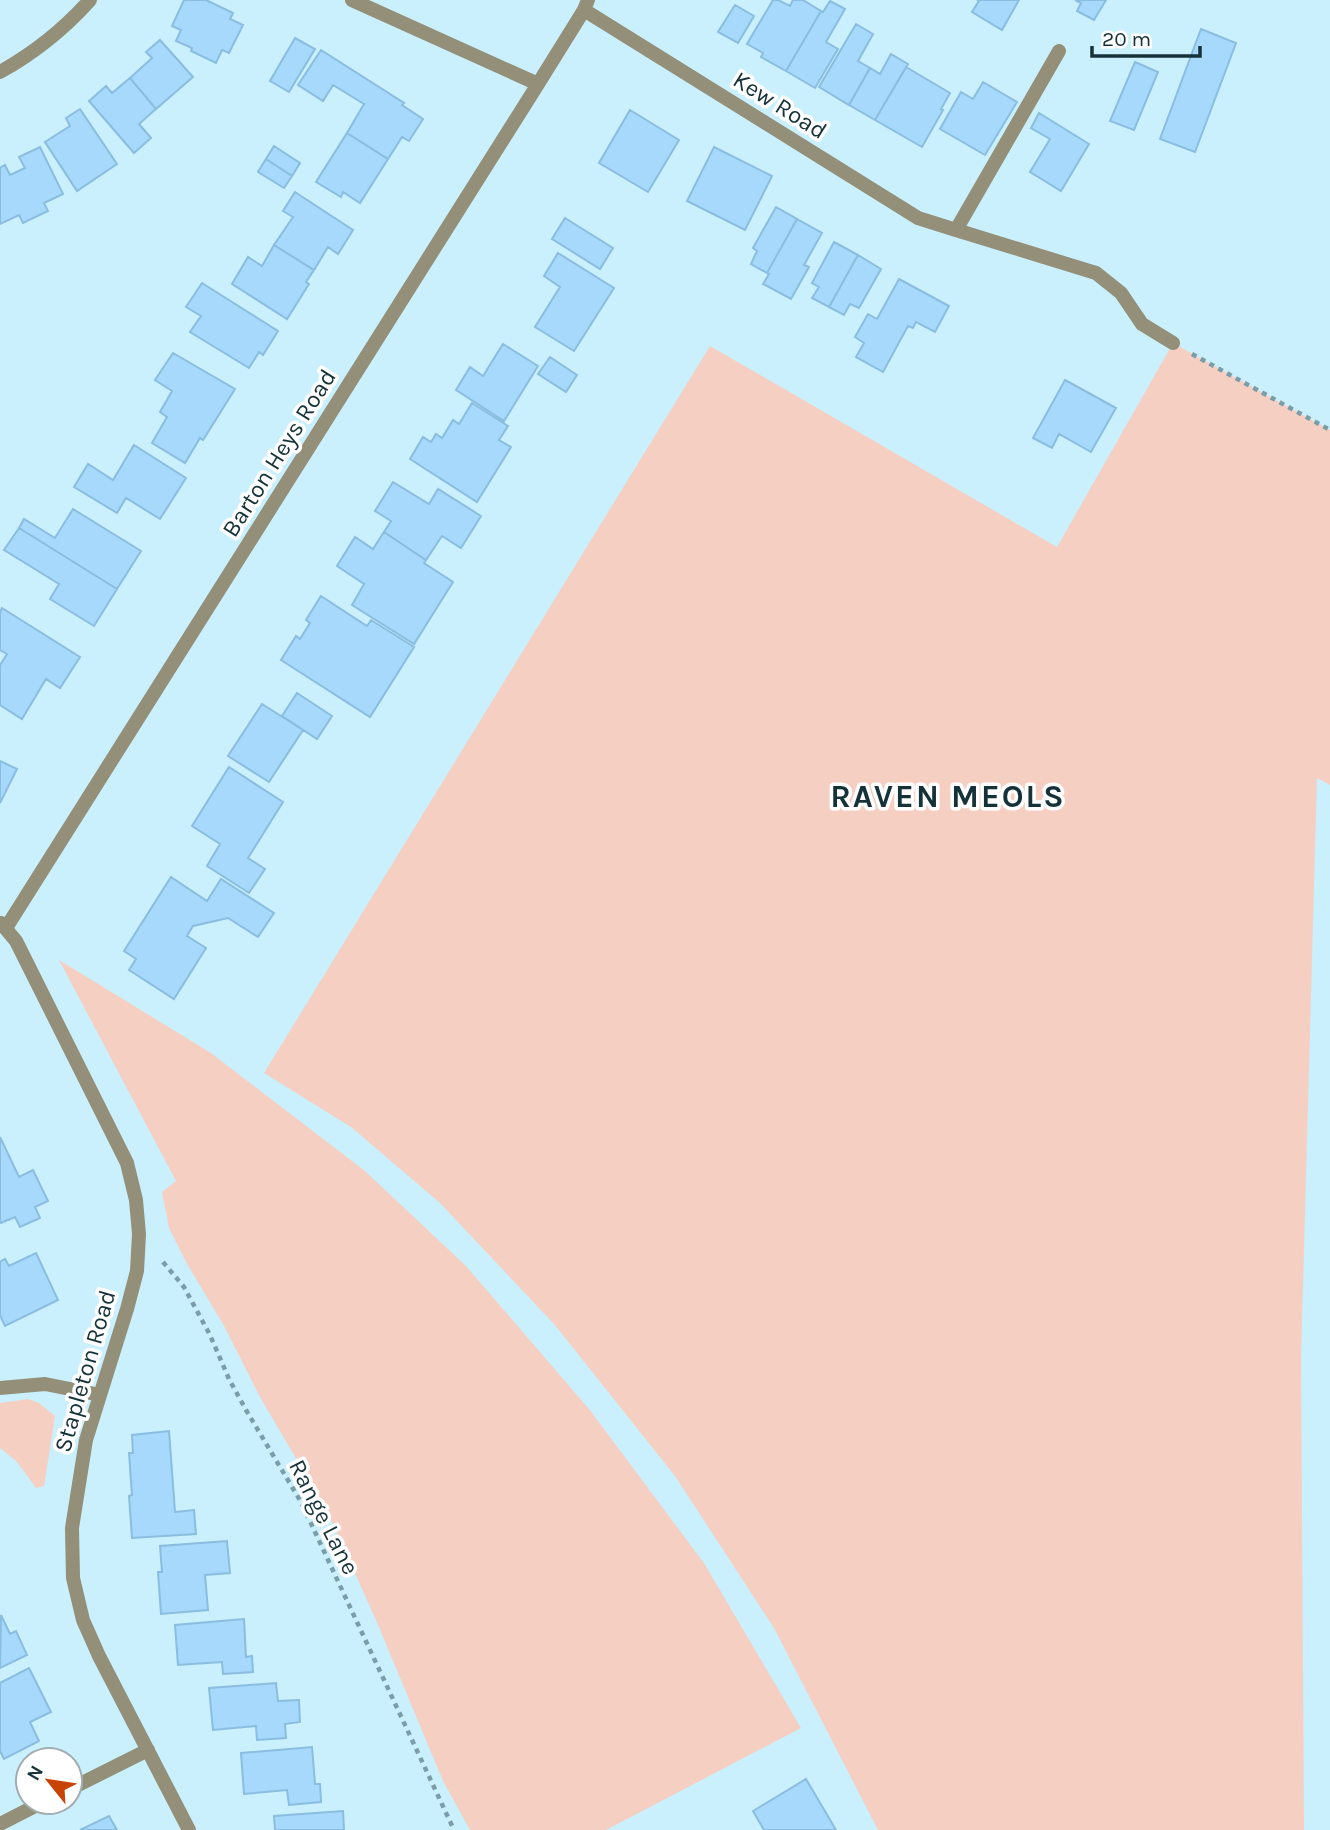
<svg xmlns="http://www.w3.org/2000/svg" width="1330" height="1830" viewBox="0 0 1330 1830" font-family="Karla,sans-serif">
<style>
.green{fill:#f6cfc3}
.building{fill:#a6d9fb;stroke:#8abddf;stroke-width:2}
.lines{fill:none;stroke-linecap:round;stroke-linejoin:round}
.path{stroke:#7b9da7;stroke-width:4.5;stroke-dasharray:5 5;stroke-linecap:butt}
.minor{stroke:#938f78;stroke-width:14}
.labels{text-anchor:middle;stroke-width:7;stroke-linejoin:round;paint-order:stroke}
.street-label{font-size:24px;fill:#163239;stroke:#fff}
.district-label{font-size:32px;font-weight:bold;letter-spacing:2px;fill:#163239;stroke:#fff}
</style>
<rect width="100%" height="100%" fill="#c9f0fc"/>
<path class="green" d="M 1173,343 L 1330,430 L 1330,785 L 1317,778 L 1301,1358 L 1304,1830 L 878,1830 L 774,1628 L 675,1476 L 554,1324 L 440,1203 L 351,1127 L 264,1073 L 710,346 L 1057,547 Z
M 59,960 L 211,1053 L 365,1171 L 466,1266 L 589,1409 L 704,1563 L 801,1728 L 606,1830 L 470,1830 L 443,1781 L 376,1620 L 326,1509 L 261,1399 L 223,1324 L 187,1264 L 169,1228 L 162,1192 L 176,1181 Z
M 28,1399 L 39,1403 L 55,1416 L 44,1486 L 36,1488 L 17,1462 L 0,1448 L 0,1403 Z"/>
<path class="building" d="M 184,0 L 206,0 L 233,13 L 230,19 L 243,25 L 229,53 L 222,50 L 216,63 L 191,51 L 192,48 L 176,41 L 181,30 L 172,26 Z
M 773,0 L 778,0 L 790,6 L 793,0 L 803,0 L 821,11 L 786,71 L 761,57 L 763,53 L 747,44 Z
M 977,0 L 1019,0 L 1002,30 L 972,12 L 979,1 Z
M 1075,0 L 1106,0 L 1094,20 L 1077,11 L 1081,3 Z
M 830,1 L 845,9 L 826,42 L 838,49 L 815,88 L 786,71 L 821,11 L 823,12 Z
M 735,5 L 754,16 L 738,43 L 718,32 Z
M 856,24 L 873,34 L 858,61 L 870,68 L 849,105 L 819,87 Z
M 1201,29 L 1236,43 L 1195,152 L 1160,139 Z
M 295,38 L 315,49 L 289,92 L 270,81 Z
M 160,40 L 193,77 L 156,109 L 130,78 L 152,58 L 146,52 Z
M 321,50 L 404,103 L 402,105 L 423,119 L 409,141 L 402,137 L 388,159 L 347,133 L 364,104 L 333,85 L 323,101 L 298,85 Z
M 891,54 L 908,64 L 875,120 L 849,105 L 870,68 L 880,74 Z
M 1135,62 L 1158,72 L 1134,130 L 1110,121 Z
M 906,67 L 950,93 L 941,109 L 943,110 L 922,147 L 875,120 Z
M 130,78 L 156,109 L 139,124 L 151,138 L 134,153 L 89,101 L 106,86 L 112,93 Z
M 983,82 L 1017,102 L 985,155 L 940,129 L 961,92 L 973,99 Z
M 80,109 L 117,164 L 77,191 L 45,142 L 70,126 L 66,118 Z
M 630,110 L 679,140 L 648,192 L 599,163 Z
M 1039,113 L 1089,144 L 1061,191 L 1030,172 L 1050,139 L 1031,128 Z
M 347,133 L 388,159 L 360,203 L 343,192 L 341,197 L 316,182 Z
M 274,146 L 300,163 L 292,176 L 266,159 Z
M 40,147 L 63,194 L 44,203 L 48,211 L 23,223 L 19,215 L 0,224 L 0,168 L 5,165 L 10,175 L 25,168 L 19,157 Z
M 714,147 L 772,176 L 745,230 L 687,201 Z
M 266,159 L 292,176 L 284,188 L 258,172 Z
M 295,192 L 353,230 L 338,254 L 328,247 L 314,270 L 274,245 L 293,217 L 283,211 Z
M 776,207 L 797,219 L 767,273 L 751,264 L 757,251 L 753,248 Z
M 565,218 L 613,248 L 600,269 L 552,239 Z
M 797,219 L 822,233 L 804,265 L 809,267 L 791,299 L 763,284 L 769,274 L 767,273 Z
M 834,242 L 858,255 L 829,307 L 812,298 L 819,287 L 812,283 Z
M 274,245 L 314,270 L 306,282 L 309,284 L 287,319 L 232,284 L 248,257 L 262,266 Z
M 558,253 L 614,288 L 574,351 L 535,327 L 560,287 L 544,276 Z
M 858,255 L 881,269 L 859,308 L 850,304 L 844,315 L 829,307 Z
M 899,279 L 949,306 L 935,332 L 916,322 L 913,328 L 908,326 L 883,372 L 856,357 L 864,343 L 855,337 L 868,314 L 877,319 Z
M 202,283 L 278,331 L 263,355 L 259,352 L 249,368 L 190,332 L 201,316 L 186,307 Z
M 503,344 L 538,366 L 504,421 L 456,390 L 470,367 L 483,376 Z
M 173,353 L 235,389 L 203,440 L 200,438 L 185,463 L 152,443 L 167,417 L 160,412 L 172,391 L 155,380 Z
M 550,357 L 577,375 L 566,392 L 538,374 Z
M 1065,380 L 1116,408 L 1091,452 L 1059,434 L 1052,448 L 1033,438 Z
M 472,403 L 508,426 L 499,440 L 511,447 L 477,502 L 410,459 L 423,437 L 431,442 L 436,434 L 442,438 L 453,420 L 459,424 Z
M 134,445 L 186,478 L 160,519 L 126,498 L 117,513 L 74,487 L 88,464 L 113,480 Z
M 393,482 L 429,504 L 438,489 L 481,516 L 461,548 L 442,536 L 426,560 L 384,532 L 391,521 L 375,511 Z
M 73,509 L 141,551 L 117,589 L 19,528 L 24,519 L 55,538 Z
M 19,528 L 117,589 L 94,626 L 50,599 L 59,584 L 4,550 Z
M 384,532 L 426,560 L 424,563 L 453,582 L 414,644 L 352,605 L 364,584 L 337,566 L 355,537 L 373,549 Z
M 321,596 L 367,626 L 371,620 L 414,647 L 370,717 L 281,660 L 296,636 L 300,639 L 310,623 L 306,620 Z
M 2,608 L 80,657 L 60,688 L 46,679 L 22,719 L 0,705 L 0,665 L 7,654 L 0,650 L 0,612 Z
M 297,693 L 332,716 L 317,739 L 282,716 Z
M 262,704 L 303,730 L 269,782 L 228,756 Z
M 0,761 L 17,769 L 0,803 Z
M 229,767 L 283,802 L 248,858 L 265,869 L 249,893 L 207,866 L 220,844 L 192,826 Z
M 171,877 L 207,901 L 221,879 L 274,913 L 258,937 L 228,918 L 193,926 L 187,936 L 206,948 L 174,999 L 129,970 L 136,959 L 124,951 Z
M 0,1137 L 19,1177 L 33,1170 L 48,1201 L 35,1207 L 40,1218 L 20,1227 L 15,1217 L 1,1223 L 0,1221 Z
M 36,1253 L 58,1300 L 5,1326 L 0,1315 L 0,1262 L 5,1259 L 9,1266 Z
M 169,1431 L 175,1512 L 194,1510 L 196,1534 L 132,1538 L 129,1496 L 132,1495 L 129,1453 L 133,1453 L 132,1435 Z
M 227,1541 L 230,1573 L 205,1575 L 208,1610 L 161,1614 L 158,1572 L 162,1572 L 160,1546 Z
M 1,1615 L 10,1634 L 16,1631 L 27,1655 L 0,1668 Z
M 244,1619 L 246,1657 L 252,1656 L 253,1672 L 223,1674 L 222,1662 L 178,1665 L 175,1625 Z
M 29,1668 L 51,1712 L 30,1722 L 39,1741 L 4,1759 L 0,1751 L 0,1683 Z
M 276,1683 L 278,1701 L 299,1700 L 300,1722 L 285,1724 L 286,1738 L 257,1740 L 256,1726 L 213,1730 L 209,1688 Z
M 312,1747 L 315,1784 L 320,1784 L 321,1802 L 289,1805 L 287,1790 L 244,1794 L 241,1753 Z
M 806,1779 L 836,1830 L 764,1830 L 753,1811 Z
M 343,1811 L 344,1830 L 275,1830 L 274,1816 Z
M 109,1816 L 117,1830 L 80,1830 Z"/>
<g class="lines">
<path class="path" d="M 1192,354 L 1330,430
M 163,1262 L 184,1287 L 210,1335 L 229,1379 L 246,1410 L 301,1502 L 454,1830"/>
<path class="minor" d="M 352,0 L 538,84
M 584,10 L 918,218 L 956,230 L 1059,51
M 0,72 C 34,53 65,28 90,0
M 956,230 L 1096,273 L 1121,293 L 1142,324 L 1173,343
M 1,923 L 16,941 L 127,1163 L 136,1200 L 139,1234 L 137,1271 L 127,1309 L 86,1440 L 72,1528 L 73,1578 L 83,1620 L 99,1656 L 189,1830
M 6,928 L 538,84 L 584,10 L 588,0
M 0,1388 L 45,1384 L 100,1395
M 70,1789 L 148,1750
M 0,1824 L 43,1802"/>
</g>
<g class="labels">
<g class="street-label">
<text transform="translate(780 105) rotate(32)" y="8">Kew Road</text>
<text transform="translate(279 453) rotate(-58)" y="8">Barton Heys Road</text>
<text transform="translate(85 1371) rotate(-74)" y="8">Stapleton Road</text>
<text transform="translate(324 1517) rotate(63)" y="8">Range Lane</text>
</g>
<g class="district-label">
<text x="948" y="807">RAVEN MEOLS</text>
</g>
</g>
<g transform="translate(49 1781) rotate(300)"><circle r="33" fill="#ffffff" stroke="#a2adb0" stroke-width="2"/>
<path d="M0-5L12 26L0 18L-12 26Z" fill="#c94206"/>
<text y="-10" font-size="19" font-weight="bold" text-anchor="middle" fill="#163239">N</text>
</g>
<path d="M1092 46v10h108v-10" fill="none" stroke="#163239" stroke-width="3.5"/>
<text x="1102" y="46" font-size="21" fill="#163239" stroke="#ffffff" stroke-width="5" paint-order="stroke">20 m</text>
</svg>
